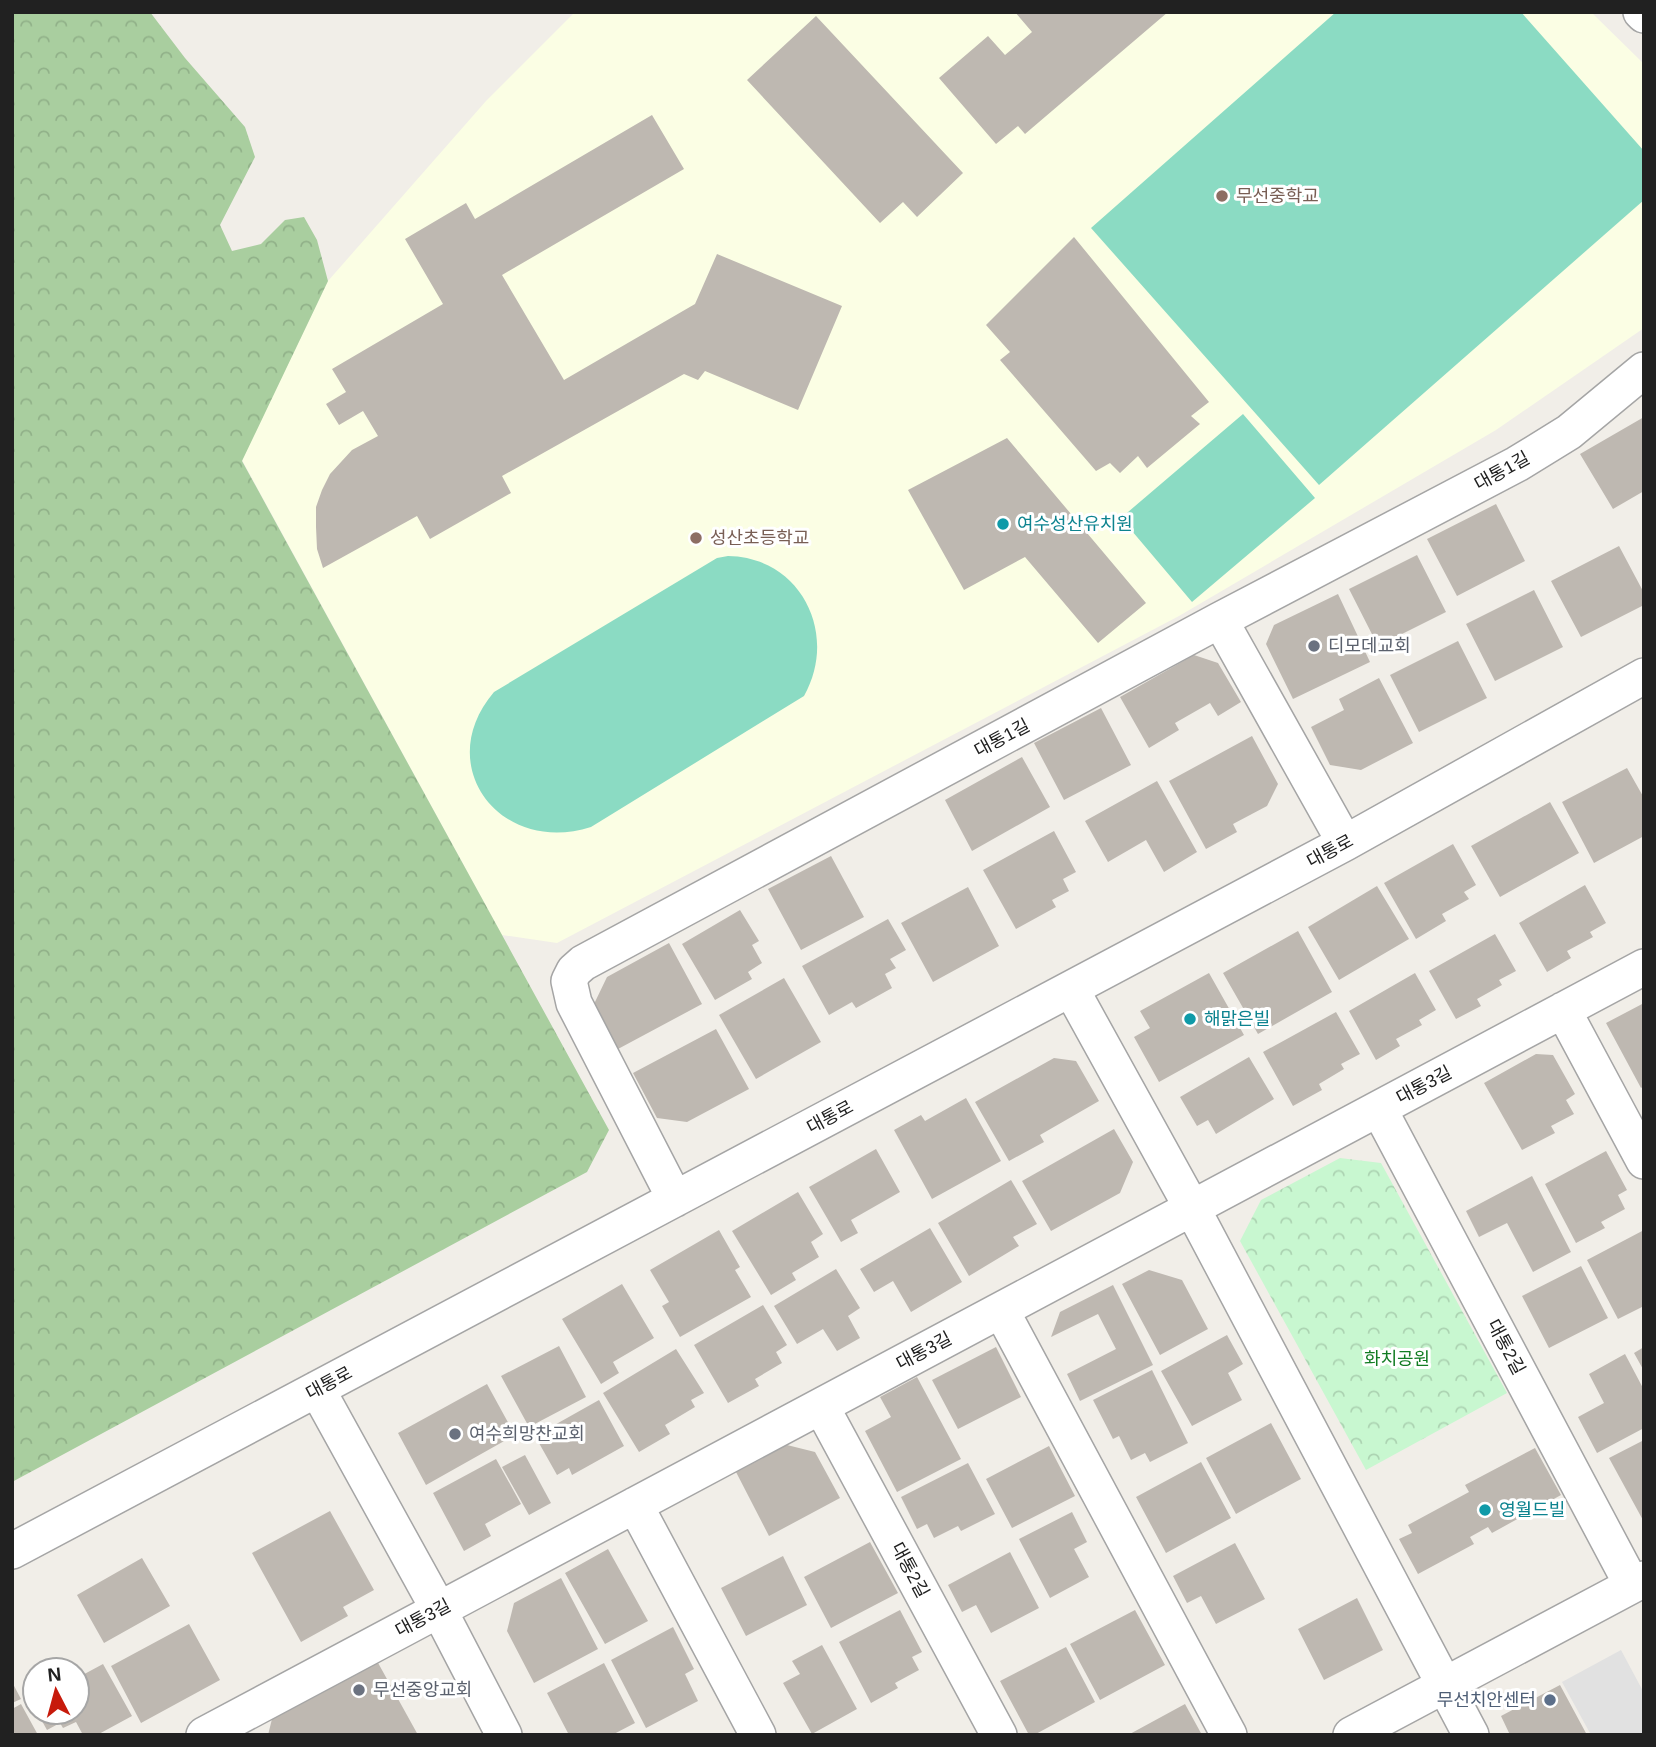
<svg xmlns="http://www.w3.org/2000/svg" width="1656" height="1747" viewBox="0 0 1656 1747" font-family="Arial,'Noto Sans KR',sans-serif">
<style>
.education{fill:#fbfee4}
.forest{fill:url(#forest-crowns)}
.park{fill:url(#park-crowns)}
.pitch{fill:#8bdbc3}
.parking{fill:#e1e1e1}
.building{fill:#beb8b1}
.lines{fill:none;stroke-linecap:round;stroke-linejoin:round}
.street-casing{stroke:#a5a5a5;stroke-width:38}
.street{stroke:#fff;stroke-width:35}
.education-dot{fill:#8d6e63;stroke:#fff;stroke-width:2.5}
.culture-dot{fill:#0f9aa8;stroke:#fff;stroke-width:2.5}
.worship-dot{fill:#6b7280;stroke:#fff;stroke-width:2.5}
.service-dot{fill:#5c6f8a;stroke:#fff;stroke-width:2.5}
.labels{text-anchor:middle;stroke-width:6;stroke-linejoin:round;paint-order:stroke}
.education-label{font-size:18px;fill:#785e54;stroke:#fff;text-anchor:start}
.street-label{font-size:18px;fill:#212121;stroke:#fff}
.culture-label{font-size:18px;fill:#0d838f;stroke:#fff;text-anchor:start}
.worship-label{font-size:18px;fill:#5b616d;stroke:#fff;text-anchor:start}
.park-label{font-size:18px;fill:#127c23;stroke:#fff}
.service-label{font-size:18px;fill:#4e5e75;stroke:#fff;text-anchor:end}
</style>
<defs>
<pattern id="forest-crowns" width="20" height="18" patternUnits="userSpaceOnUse" patternTransform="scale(1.75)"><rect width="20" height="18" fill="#a9ce9f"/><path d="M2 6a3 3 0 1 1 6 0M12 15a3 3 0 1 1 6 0" fill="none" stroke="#91b189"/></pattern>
<pattern id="park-crowns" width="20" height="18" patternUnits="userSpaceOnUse" patternTransform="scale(1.75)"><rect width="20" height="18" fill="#c8f7d0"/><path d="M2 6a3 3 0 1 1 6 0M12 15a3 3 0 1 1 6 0" fill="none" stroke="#acd3b2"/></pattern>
</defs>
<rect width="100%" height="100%" fill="#f1eee8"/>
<path class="education" d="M 575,12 L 1591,12 L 1644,64 L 1644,328 L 1496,430 L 1179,616 L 557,943 L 502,935 L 242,460 L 328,281 L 486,101 Z"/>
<path class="forest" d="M 12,12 L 150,12 L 185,58 L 245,127 L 255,157 L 220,225 L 232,251 L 261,244 L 285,220 L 304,217 L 317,240 L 328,281 L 242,461 L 609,1130 L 587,1172 L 12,1482 Z"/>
<path class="park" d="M 1340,1158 L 1381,1163 L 1507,1393 L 1366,1470 L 1240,1241 L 1261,1200 Z"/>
<path class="pitch" d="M 1336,12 L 1521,12 L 1644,151 L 1644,200 L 1319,485 L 1091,228 Z
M 1243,414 L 1315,498 L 1192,602 L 1121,518 Z
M 728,556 C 801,557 839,634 804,696 L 591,827 C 501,856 431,766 494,692 L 717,558 Z"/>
<path class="parking" d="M 1621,1650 L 1644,1693 L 1644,1735 L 1591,1735 L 1562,1682 Z"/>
<path class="building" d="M 1015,12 L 1168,12 L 1025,134 L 1018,126 L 996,144 L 939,78 L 988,36 L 1005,55 L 1032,32 Z
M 816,16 L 963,173 L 917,217 L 903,202 L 880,223 L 747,80 Z
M 652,115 L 684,169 L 502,275 L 564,380 L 695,304 L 717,254 L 842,306 L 798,410 L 705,371 L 698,380 L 684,374 L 502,476 L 511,493 L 430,539 L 417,516 L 323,568 L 317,549 L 316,527 L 316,507 L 322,490 L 330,474 L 352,450 L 378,436 L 363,411 L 339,425 L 326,404 L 346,392 L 332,369 L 443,304 L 405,239 L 466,203 L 475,219 Z
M 1074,237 L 1209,402 L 1191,416 L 1200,424 L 1147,468 L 1138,456 L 1120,473 L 1110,463 L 1096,471 L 1000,360 L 1010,352 L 986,325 Z
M 1644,417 L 1644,491 L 1613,509 L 1580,454 Z
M 1007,438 L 1146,603 L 1098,643 L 1025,557 L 964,590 L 908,490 Z
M 1496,504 L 1525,561 L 1457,596 L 1427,539 Z
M 1619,546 L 1644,593 L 1644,605 L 1581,637 L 1551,581 Z
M 1417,555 L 1446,612 L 1378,646 L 1349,589 Z
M 1534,590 L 1563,647 L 1495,681 L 1466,624 Z
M 1338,594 L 1370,662 L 1293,699 L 1266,644 L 1274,625 Z
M 1458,641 L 1487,698 L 1419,732 L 1390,675 Z
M 1194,655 L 1218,663 L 1241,702 L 1218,716 L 1210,703 L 1175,723 L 1179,730 L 1149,748 L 1120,697 Z
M 1379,678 L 1413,743 L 1361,770 L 1330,765 L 1311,727 L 1344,710 L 1339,699 Z
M 1101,708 L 1131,765 L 1064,800 L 1034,743 Z
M 1252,736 L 1278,784 L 1267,806 L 1233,824 L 1237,832 L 1206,849 L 1169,781 Z
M 1022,757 L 1050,807 L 972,851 L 945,800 Z
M 1627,768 L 1644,798 L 1644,836 L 1594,863 L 1562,802 Z
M 1157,781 L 1197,852 L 1164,872 L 1146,840 L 1108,862 L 1085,821 Z
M 1550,802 L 1579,853 L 1500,897 L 1471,846 Z
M 1054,831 L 1076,872 L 1063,879 L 1069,891 L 1052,900 L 1056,907 L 1016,929 L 983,870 Z
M 1453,844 L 1476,885 L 1464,892 L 1469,899 L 1442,914 L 1446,921 L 1416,939 L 1384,883 Z
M 831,856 L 864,917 L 801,950 L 768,889 Z
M 1585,885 L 1606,923 L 1590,932 L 1593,937 L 1567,951 L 1571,958 L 1547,972 L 1519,923 Z
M 1377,886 L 1409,939 L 1339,980 L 1308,927 Z
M 968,887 L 999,946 L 933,982 L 901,923 Z
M 740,910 L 759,941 L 752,945 L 762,963 L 748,972 L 752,979 L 715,1000 L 682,944 Z
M 888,919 L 906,950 L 890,959 L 896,968 L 885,974 L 892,988 L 856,1008 L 852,1002 L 829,1015 L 802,966 Z
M 1298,931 L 1332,992 L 1258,1034 L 1223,973 Z
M 1495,934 L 1516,971 L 1499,980 L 1502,985 L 1477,999 L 1481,1006 L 1456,1019 L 1429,971 Z
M 669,943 L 702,1004 L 618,1049 L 594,1004 L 607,977 Z
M 1209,973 L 1244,1035 L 1159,1082 L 1134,1037 L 1150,1028 L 1140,1011 Z
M 1415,973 L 1436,1010 L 1419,1020 L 1422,1025 L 1396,1039 L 1400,1046 L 1376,1060 L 1349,1011 Z
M 784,978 L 821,1042 L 756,1079 L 719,1015 Z
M 1644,1003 L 1644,1086 L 1641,1088 L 1606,1023 Z
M 1336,1012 L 1360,1054 L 1341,1064 L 1344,1069 L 1319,1084 L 1322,1090 L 1293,1106 L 1263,1052 Z
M 716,1029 L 749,1089 L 687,1122 L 657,1118 L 633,1073 Z
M 1536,1054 L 1553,1055 L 1575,1094 L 1566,1100 L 1574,1114 L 1551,1126 L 1555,1133 L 1522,1150 L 1484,1083 Z
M 1249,1057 L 1274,1099 L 1216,1134 L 1208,1120 L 1197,1126 L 1180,1097 Z
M 1054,1058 L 1076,1061 L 1099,1101 L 1040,1135 L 1044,1142 L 1009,1161 L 975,1102 Z
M 966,1098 L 1001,1161 L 932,1199 L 894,1130 L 921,1115 L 925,1121 Z
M 1114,1129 L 1133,1162 L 1120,1193 L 1051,1231 L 1022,1181 Z
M 876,1149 L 900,1192 L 851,1220 L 858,1233 L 841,1242 L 809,1187 Z
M 1606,1151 L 1627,1190 L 1618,1195 L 1625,1209 L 1601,1222 L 1605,1228 L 1576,1243 L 1545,1184 Z
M 1532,1176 L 1571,1252 L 1533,1272 L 1507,1223 L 1479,1237 L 1466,1211 Z
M 1011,1180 L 1037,1224 L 1013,1237 L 1019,1246 L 969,1276 L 938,1223 Z
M 798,1192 L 823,1234 L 811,1242 L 819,1257 L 792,1273 L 796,1280 L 771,1295 L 732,1231 Z
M 930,1228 L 962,1282 L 911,1312 L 893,1281 L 874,1292 L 860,1269 Z
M 719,1230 L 740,1267 L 735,1270 L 751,1297 L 680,1337 L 662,1306 L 669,1302 L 650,1270 Z
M 1644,1230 L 1644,1306 L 1618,1319 L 1587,1260 Z
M 1581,1266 L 1608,1318 L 1549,1348 L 1522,1296 Z
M 836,1269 L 860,1308 L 848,1316 L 860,1338 L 837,1351 L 823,1329 L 797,1344 L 774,1306 Z
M 1149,1270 L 1182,1280 L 1208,1329 L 1160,1355 L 1122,1284 Z
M 622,1284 L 654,1338 L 613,1362 L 619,1373 L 601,1384 L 562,1319 Z
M 1113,1285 L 1153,1365 L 1080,1401 L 1067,1374 L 1116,1349 L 1098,1314 L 1051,1337 L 1060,1312 Z
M 763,1305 L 787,1345 L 776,1352 L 782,1363 L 755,1379 L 759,1386 L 728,1403 L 694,1345 Z
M 1227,1335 L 1243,1364 L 1228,1373 L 1242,1400 L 1192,1426 L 1161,1371 Z
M 559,1346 L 586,1397 L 529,1427 L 501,1376 Z
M 996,1347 L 1021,1397 L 958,1429 L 932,1380 Z
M 1644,1347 L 1644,1371 L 1634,1353 Z
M 676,1349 L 704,1393 L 691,1400 L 695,1407 L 665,1425 L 670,1434 L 639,1452 L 603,1393 Z
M 1625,1354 L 1644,1390 L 1644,1428 L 1597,1453 L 1578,1417 L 1604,1403 L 1589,1374 Z
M 1152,1370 L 1188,1443 L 1150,1462 L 1145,1453 L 1131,1460 L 1119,1436 L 1113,1439 L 1093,1400 Z
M 917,1377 L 961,1459 L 897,1492 L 865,1431 L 891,1417 L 880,1397 Z
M 487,1384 L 515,1435 L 426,1485 L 398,1433 Z
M 599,1400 L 624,1446 L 572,1475 L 569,1468 L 557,1475 L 535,1436 Z
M 1271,1423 L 1301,1479 L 1236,1514 L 1206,1458 Z
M 1644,1440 L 1644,1522 L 1609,1458 Z
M 787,1445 L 815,1452 L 840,1498 L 769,1536 L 736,1472 Z
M 1049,1446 L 1075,1496 L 1012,1528 L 986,1479 Z
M 1535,1448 L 1561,1495 L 1492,1533 L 1488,1527 L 1470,1537 L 1474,1544 L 1418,1574 L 1399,1539 L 1412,1533 L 1408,1525 L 1469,1492 L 1465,1485 Z
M 525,1455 L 551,1503 L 529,1515 L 502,1467 Z
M 496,1459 L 521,1504 L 485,1524 L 491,1536 L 464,1551 L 433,1493 Z
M 1201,1462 L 1231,1518 L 1166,1553 L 1136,1497 Z
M 968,1463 L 995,1514 L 961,1531 L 958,1526 L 934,1538 L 927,1524 L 917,1529 L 901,1497 Z
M 330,1511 L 374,1590 L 343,1607 L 348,1616 L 301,1642 L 252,1553 Z
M 1072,1512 L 1087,1542 L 1074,1549 L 1089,1577 L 1050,1598 L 1019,1539 Z
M 870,1542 L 898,1593 L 831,1628 L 804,1577 Z
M 1235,1543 L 1265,1599 L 1216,1624 L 1201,1596 L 1187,1603 L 1173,1576 Z
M 608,1549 L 648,1621 L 605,1644 L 565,1573 Z
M 1010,1552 L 1039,1608 L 991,1633 L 976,1605 L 962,1612 L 948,1585 Z
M 783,1556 L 807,1605 L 746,1636 L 721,1588 Z
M 142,1558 L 170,1606 L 104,1643 L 77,1595 Z
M 561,1578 L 598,1649 L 534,1683 L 507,1631 L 514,1603 Z
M 1357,1598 L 1383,1650 L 1324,1680 L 1298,1629 Z
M 900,1610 L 922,1652 L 912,1657 L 919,1670 L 895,1683 L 898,1688 L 871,1703 L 839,1642 Z
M 1135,1610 L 1165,1665 L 1100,1700 L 1070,1644 Z
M 189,1624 L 220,1680 L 141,1723 L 111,1666 Z
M 673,1627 L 694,1669 L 685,1674 L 698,1701 L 646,1728 L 611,1660 Z
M 822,1645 L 857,1709 L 812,1734 L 783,1683 L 800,1674 L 792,1661 Z
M 1066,1647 L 1095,1702 L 1034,1735 L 1029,1735 L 1000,1681 Z
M 377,1661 L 418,1735 L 268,1735 L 272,1719 Z
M 604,1663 L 635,1723 L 612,1735 L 569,1735 L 547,1693 Z
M 103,1664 L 132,1716 L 97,1735 L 83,1735 L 76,1722 L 63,1728 L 60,1723 L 47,1730 L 37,1712 L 77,1712 L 77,1678 Z
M 12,1682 L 21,1699 L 12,1703 Z
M 1560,1685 L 1587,1735 L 1510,1735 L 1501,1716 Z
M 21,1704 L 38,1735 L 12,1735 L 12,1709 Z
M 1185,1704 L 1202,1735 L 1128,1735 Z"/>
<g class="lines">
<defs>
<path id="street" d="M 1641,12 L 1644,15
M 1220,620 L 1345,843
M 1071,989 L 1192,1208 L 1471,1735
M 1563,1010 L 1644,1161
M 1379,1109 L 1632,1585
M 675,1199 L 574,1003 L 569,981 L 574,971 L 583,963 L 1220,620 L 1517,464 L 1569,432 L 1644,370
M 1001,1310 L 1229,1735
M 317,1389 L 439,1610 L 504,1735
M 821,1406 L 999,1735
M 635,1505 L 758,1735
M 12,1551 L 1345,843 L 1644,676
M 204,1735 L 1644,967
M 1351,1735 L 1644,1579"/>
</defs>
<use href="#street" class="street-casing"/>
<use href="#street" class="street"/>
</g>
<g class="education-dot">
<circle cx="1222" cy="196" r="7"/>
<circle cx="696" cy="538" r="7"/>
</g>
<g class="culture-dot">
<circle cx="1003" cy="524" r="7"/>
<circle cx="1190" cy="1019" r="7"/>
<circle cx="1485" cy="1510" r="7"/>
</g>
<g class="worship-dot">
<circle cx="1314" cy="646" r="7"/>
<circle cx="455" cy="1434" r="7"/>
<circle cx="359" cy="1690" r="7"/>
</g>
<circle class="service-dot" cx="1550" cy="1700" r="7"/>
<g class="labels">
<g class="education-label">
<text x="1236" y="202">무선중학교</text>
<text x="710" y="544">성산초등학교</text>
</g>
<g class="street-label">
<text transform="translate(1502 471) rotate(-29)" y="6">대통1길</text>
<text transform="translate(1002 738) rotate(-28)" y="6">대통1길</text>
<text transform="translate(1330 851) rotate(-28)" y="6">대통로</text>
<text transform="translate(1424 1085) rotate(-28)" y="6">대통3길</text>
<text transform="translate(830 1117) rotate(-28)" y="6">대통로</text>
<text transform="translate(1506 1347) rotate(62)" y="6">대통2길</text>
<text transform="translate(924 1351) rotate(-28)" y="6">대통3길</text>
<text transform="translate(329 1383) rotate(-28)" y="6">대통로</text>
<text transform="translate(910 1570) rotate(62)" y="6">대통2길</text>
<text transform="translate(423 1618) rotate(-28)" y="6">대통3길</text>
</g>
<g class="culture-label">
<text x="1017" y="530">여수성산유치원</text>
<text x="1204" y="1025">해맑은빌</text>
<text x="1499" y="1516">영월드빌</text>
</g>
<g class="worship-label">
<text x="1328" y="652">디모데교회</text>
<text x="469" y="1440">여수희망찬교회</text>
<text x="373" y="1696">무선중앙교회</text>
</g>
<g class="park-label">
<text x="1397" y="1365">화치공원</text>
</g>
<g class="service-label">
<text x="1536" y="1706">무선치안센터</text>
</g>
</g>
<rect width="1656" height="1747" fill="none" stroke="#212121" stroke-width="28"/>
<g transform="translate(56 1691) rotate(354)"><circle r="33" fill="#ffffff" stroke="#a6a6a6" stroke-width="2"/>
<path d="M0-5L12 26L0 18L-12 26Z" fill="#c71a0b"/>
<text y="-10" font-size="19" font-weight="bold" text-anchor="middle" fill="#212121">N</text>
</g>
</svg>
